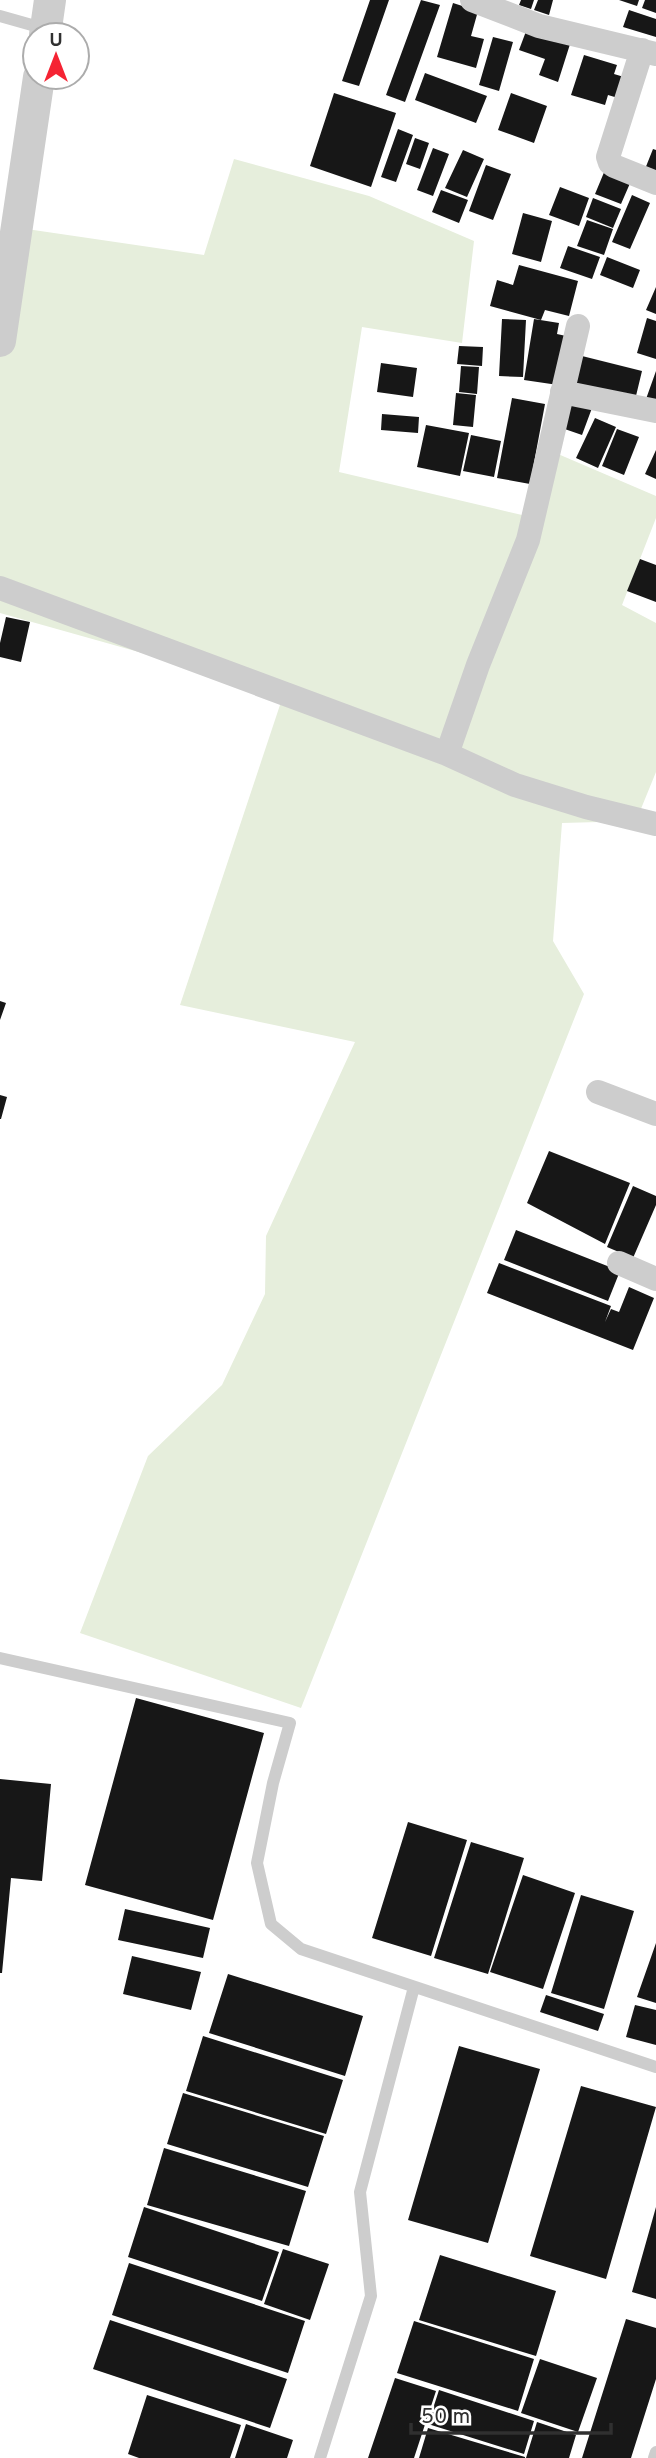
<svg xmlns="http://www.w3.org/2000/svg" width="656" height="2458" viewBox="0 0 656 2458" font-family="Overpass,sans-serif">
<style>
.green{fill:#e6eedc}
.building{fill:#171717}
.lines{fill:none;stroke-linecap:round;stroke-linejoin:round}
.service{stroke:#cdcdcd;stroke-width:12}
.minor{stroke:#cdcdcd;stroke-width:24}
.tertiary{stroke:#cdcdcd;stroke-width:32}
</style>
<rect width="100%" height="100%" fill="#fff"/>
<path class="green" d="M 234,159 L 369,196 L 474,241 L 462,343 L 362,327 L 339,472 L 535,518 L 558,454 L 656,496 L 656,518 L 622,605 L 656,623 L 656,772 L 636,821 L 562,823 L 553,941 L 584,994 L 301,1708 L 80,1633 L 148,1456 L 222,1385 L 265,1294 L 266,1236 L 355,1042 L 180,1005 L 284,693 L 0,613 L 0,350 L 13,227 L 204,255 Z"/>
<path class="building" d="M 370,0 L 389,0 L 359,86 L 342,81 Z
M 421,0 L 440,5 L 405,102 L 386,95 Z
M 521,0 L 534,0 L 531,9 L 519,5 Z
M 538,0 L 553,0 L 549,15 L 534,10 Z
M 619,0 L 639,0 L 637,6 Z
M 645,0 L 656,0 L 656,13 L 642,8 Z
M 453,3 L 478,11 L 471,36 L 484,39 L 476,68 L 437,57 Z
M 629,10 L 656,19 L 656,37 L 623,27 Z
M 528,26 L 571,41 L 558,82 L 539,75 L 545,59 L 519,50 Z
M 493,37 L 513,42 L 499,91 L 479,85 Z
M 584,55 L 617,65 L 614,74 L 624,77 L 618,98 L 608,95 L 605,105 L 571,95 Z
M 425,73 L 487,96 L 476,123 L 415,100 Z
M 334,93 L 396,113 L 371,187 L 310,166 Z
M 511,93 L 547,106 L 534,143 L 498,130 Z
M 398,129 L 413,135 L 396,182 L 381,177 Z
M 415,138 L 429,143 L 420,169 L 406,164 Z
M 433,148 L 449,154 L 433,196 L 417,190 Z
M 653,149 L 656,150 L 656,179 L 643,174 Z
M 463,150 L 484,159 L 467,197 L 445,188 Z
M 486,165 L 511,174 L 493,220 L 469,211 Z
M 605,170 L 631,181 L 621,204 L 595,194 Z
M 560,187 L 589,198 L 579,226 L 549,215 Z
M 441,190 L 468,200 L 459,223 L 432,212 Z
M 632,195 L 650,203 L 630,249 L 612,242 Z
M 593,198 L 621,209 L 613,228 L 586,217 Z
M 523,213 L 552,221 L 541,262 L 512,254 Z
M 587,220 L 613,229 L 604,255 L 577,246 Z
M 568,246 L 600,257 L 592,279 L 560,268 Z
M 607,257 L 640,270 L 633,288 L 600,275 Z
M 519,265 L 578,281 L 569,316 L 545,310 L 541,320 L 490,306 L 497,280 L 513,285 Z
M 656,287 L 656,314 L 646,310 Z
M 647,318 L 656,321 L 656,359 L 637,353 Z
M 502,319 L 526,320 L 523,377 L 499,376 Z
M 534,319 L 559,323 L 557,334 L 566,336 L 558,385 L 524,380 Z
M 459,346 L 483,347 L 482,366 L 457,364 Z
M 578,355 L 642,371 L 635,400 L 570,384 Z
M 381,363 L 417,368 L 413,397 L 377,392 Z
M 461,366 L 479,367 L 477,394 L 459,392 Z
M 656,371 L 656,403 L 646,399 Z
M 456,393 L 476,395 L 473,427 L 453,425 Z
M 512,398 L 545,404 L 530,484 L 497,478 Z
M 567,399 L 592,408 L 582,435 L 556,426 Z
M 382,414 L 419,417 L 418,433 L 381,430 Z
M 595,418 L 616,427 L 598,468 L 576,458 Z
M 426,425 L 469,433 L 460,476 L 417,467 Z
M 617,429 L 639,437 L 624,475 L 602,466 Z
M 471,435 L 501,441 L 494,477 L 463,471 Z
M 656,450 L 656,479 L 645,474 Z
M 640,559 L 656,565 L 656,602 L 627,591 Z
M 6,617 L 30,622 L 21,662 L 0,657 L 0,643 Z
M 0,1001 L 6,1003 L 0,1020 Z
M 0,1095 L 7,1097 L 1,1119 L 0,1119 Z
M 549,1151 L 630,1183 L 605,1244 L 527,1203 Z
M 633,1186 L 656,1196 L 656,1205 L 633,1258 L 607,1247 Z
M 516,1230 L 620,1271 L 608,1301 L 504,1260 Z
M 499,1263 L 611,1306 L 605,1322 L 611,1309 L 619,1312 L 629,1287 L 654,1298 L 633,1350 L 487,1293 Z
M 136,1698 L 264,1733 L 213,1920 L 85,1885 Z
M 0,1779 L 51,1784 L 42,1881 L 11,1878 L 2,1973 L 0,1973 Z
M 408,1822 L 467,1840 L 431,1956 L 372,1938 Z
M 471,1842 L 524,1858 L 488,1974 L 434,1958 Z
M 523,1875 L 575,1893 L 543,1989 L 490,1972 Z
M 581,1895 L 634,1911 L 604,2009 L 551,1993 Z
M 125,1909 L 210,1928 L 203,1958 L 118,1940 Z
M 656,1943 L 656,2003 L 637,1997 Z
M 132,1956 L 201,1972 L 191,2010 L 123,1994 Z
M 228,1974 L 363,2016 L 345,2076 L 209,2033 Z
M 546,1995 L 604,2014 L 598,2031 L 540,2012 Z
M 635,2005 L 656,2010 L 656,2045 L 626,2037 Z
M 203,2036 L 343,2080 L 326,2134 L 186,2091 Z
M 459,2046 L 540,2069 L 488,2243 L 408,2220 Z
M 581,2086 L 656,2107 L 606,2279 L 530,2256 Z
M 183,2093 L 324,2136 L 308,2187 L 167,2144 Z
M 164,2148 L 306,2191 L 289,2246 L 147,2205 Z
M 144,2207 L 279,2252 L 262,2301 L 128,2257 Z
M 656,2207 L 656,2299 L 632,2292 Z
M 283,2249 L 329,2264 L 310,2320 L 264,2304 Z
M 440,2255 L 556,2291 L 536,2356 L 419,2320 Z
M 129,2263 L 305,2321 L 288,2373 L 112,2315 Z
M 626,2319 L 656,2328 L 656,2379 L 631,2458 L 582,2458 Z
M 110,2320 L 287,2379 L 270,2428 L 93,2369 Z
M 414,2321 L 534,2359 L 518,2411 L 397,2373 Z
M 540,2359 L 597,2378 L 578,2432 L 521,2413 Z
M 395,2378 L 436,2391 L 414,2458 L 368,2458 Z
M 439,2390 L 534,2421 L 524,2454 L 428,2424 Z
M 147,2395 L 241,2425 L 230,2458 L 139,2458 L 128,2454 Z
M 537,2422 L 576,2435 L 569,2458 L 526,2458 Z
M 246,2424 L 293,2440 L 287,2458 L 235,2458 Z
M 428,2428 L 525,2457 L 525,2458 L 419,2458 Z"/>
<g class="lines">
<path class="service" d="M 0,16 L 46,29
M 0,1658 L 290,1723 L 273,1783 L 257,1863 L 271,1924 L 301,1949 L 656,2067
M 320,2458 L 371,2296 L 360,2192 L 414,1987
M 654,2458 L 656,2452"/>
<path class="minor" d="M 472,0 L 539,26 L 656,54
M 642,50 L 608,157 L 610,163 L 614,166 L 656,183
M 562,392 L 656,411
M 0,588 L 447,754 L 515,785 L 586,807 L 656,824
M 447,754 L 478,665 L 528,540 L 578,326
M 598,1092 L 656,1114
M 619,1263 L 656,1279"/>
<path class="tertiary" d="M 45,35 L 50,0
M 0,341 L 39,77"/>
</g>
<g transform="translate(56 56)"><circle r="33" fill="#ffffff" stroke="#acacac" stroke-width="2"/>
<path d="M0-5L12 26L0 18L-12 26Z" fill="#f52333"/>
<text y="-10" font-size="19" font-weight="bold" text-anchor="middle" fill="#303030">U</text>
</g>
<path d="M411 2423v10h200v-10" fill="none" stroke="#303030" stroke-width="3.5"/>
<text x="421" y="2423" font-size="21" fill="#303030" stroke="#ffffff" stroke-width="5" paint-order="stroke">50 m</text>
</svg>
